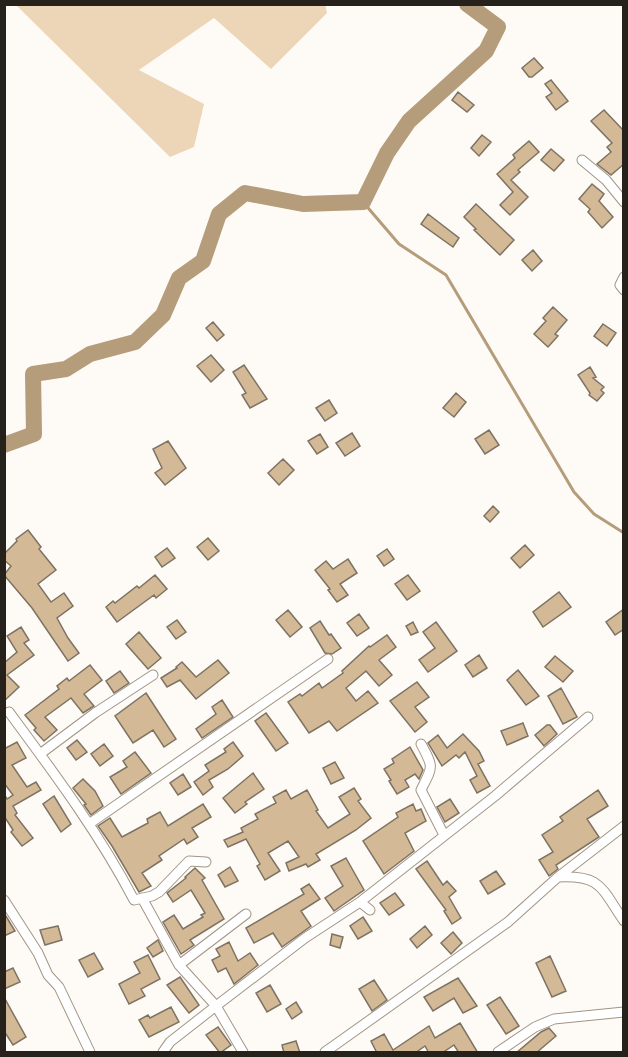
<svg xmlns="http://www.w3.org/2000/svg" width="628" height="1057" viewBox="0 0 628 1057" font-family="'IBM Plex Sans',sans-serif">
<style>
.green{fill:#edd6b7}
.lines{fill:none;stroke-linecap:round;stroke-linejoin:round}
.stream{stroke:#b59c7a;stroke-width:3}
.river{stroke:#b59c7a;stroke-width:16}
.building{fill:#d3b996;stroke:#7e7262;stroke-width:1.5}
.street-casing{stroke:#a29584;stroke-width:11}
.street{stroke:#fff;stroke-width:9}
</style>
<rect width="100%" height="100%" fill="#fefbf7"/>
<path class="green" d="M 325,4 L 327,13 L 271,69 L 214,18 L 139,70 L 204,104 L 194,147 L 170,157 L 16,5 Z"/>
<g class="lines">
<path class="stream" d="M 363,202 L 399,244 L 446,275 L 574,492 L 594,514 L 624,533"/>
<path class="river" d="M 4,445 L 34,434 L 33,374 L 66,369 L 90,354 L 135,342 L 163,315 L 179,278 L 203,261 L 219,214 L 245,193 L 303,204 L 363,202 L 387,153 L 409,121 L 486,51 L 498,27 L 467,4"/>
</g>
<path class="building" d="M 534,58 L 543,68 L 532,77 L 529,77 L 522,68 Z
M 551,80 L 568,101 L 556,110 L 546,97 L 552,93 L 545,84 Z
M 458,92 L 474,105 L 467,112 L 452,100 Z
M 604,110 L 624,131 L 624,164 L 611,175 L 597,164 L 611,152 L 607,147 L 612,143 L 591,121 Z
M 482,135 L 491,142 L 479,156 L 471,148 Z
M 529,141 L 539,152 L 518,170 L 520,172 L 511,180 L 528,197 L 510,215 L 500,205 L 513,192 L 497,174 L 515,158 L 513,155 Z
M 551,149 L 564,160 L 554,171 L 541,160 Z
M 592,184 L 604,194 L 599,201 L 613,217 L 602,228 L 588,212 L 590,209 L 579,199 Z
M 476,204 L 514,240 L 500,255 L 474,230 L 476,229 L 464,217 Z
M 428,214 L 459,238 L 453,247 L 421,224 Z
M 533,250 L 542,261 L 532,271 L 522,260 Z
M 553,307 L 567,320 L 555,334 L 558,336 L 548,347 L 534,334 L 546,321 L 543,318 Z
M 213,322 L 224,335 L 217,341 L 206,328 Z
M 603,324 L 616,333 L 607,346 L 594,336 Z
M 211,355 L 224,370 L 211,382 L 197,366 Z
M 244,365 L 267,399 L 250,408 L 242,395 L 246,393 L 233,372 Z
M 590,367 L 596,377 L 593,378 L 604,387 L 601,390 L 604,393 L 597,401 L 589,395 L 590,393 L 578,375 Z
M 456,393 L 466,402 L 454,417 L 443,408 Z
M 329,400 L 337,413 L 325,421 L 316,408 Z
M 489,430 L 499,445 L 485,454 L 475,439 Z
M 352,433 L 360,446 L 345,456 L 336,443 Z
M 320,434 L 328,447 L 317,454 L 308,441 Z
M 168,441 L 186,468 L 165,485 L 155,473 L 162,468 L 153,449 Z
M 283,459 L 294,470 L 279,485 L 268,473 Z
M 493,506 L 499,512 L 490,522 L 484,516 Z
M 28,530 L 41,547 L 39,549 L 56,570 L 38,584 L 51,602 L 64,593 L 73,606 L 57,618 L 68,638 L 79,653 L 68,661 L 32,608 L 4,575 L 11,566 L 4,560 L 4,554 L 17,541 L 16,539 Z
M 208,538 L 219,551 L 208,560 L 197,547 Z
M 525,545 L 534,555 L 520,568 L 511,558 Z
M 167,548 L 175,558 L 162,567 L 155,557 Z
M 387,549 L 394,559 L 384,566 L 377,556 Z
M 348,559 L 357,573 L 340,584 L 348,595 L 337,602 L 328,590 L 330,589 L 315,570 L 326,561 L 333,569 Z
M 155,575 L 167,589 L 156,598 L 154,595 L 117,622 L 106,607 L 113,601 L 115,603 L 137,586 L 139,588 Z
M 408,575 L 420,591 L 407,600 L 395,584 Z
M 559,592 L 571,607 L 543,627 L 533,612 Z
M 624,609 L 624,629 L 615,635 L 606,622 Z
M 288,610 L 302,627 L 290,637 L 276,620 Z
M 359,614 L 369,628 L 357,636 L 347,623 Z
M 177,620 L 186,632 L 176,639 L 167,627 Z
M 320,621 L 329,635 L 331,634 L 341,648 L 332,654 L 325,653 L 310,628 Z
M 413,622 L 418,632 L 411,635 L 406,626 Z
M 436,622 L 457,651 L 428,672 L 419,660 L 435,648 L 423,632 Z
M 21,627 L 29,640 L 24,643 L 34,655 L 7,675 L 19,687 L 4,701 L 4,663 L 17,652 L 7,636 Z
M 139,632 L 161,658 L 148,669 L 126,644 Z
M 387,635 L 396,647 L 379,660 L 392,675 L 379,686 L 366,671 L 346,688 L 356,701 L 368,691 L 378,703 L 337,731 L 329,721 L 309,733 L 288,702 L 300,694 L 302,696 L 319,683 L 322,688 L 343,673 L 342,671 L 369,646 L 370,647 Z
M 479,655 L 487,668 L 473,677 L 465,665 Z
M 555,656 L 573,671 L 563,682 L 545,667 Z
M 218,660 L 229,673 L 196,699 L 180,680 L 167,687 L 161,678 L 177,668 L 176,667 L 182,662 L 196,677 Z
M 90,665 L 102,680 L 84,694 L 94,706 L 83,713 L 71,698 L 45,717 L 57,730 L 44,741 L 34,730 L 36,728 L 25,715 L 59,689 L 57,686 L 67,678 L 69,681 Z
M 518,670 L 539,696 L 526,705 L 507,680 Z
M 120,671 L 129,683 L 114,693 L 106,681 Z
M 417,682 L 429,697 L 415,707 L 427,722 L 415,732 L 390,701 Z
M 561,688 L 577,717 L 563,724 L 548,696 Z
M 146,693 L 176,739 L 164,747 L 153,730 L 133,743 L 115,716 Z
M 222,700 L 233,717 L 202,738 L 196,729 L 216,714 L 212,707 Z
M 266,713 L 288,743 L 276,751 L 255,721 Z
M 523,723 L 528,736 L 507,745 L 501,731 Z
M 547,725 L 550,725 L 557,734 L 544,746 L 535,735 Z
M 463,734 L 479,751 L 484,761 L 478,764 L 490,786 L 477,793 L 470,780 L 477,776 L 465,752 L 459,758 L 456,755 L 442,766 L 428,743 L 438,735 L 447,748 Z
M 77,740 L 87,752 L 76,760 L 67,748 Z
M 17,742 L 26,758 L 12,765 L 27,787 L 36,782 L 41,790 L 13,806 L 17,813 L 15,815 L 33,838 L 22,846 L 11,832 L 13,830 L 4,816 L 4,794 L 7,799 L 13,795 L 4,783 L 4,749 Z
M 233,742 L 243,756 L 228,769 L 209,780 L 213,787 L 203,795 L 194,782 L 209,771 L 205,765 L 226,752 L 224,749 Z
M 104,744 L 113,756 L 100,766 L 91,754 Z
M 410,747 L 423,770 L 419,779 L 415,774 L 405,780 L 409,787 L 397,794 L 389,781 L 391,780 L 384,769 L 394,763 L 392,759 Z
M 135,752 L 151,773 L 121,794 L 110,777 L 127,767 L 123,761 Z
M 335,762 L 344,778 L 331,784 L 323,768 Z
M 253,773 L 264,789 L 245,802 L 247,804 L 235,813 L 223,798 Z
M 183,774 L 191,787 L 178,795 L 170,783 Z
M 83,779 L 95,791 L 103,806 L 91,815 L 84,805 L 86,804 L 73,788 Z
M 354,788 L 361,799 L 358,801 L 371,818 L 356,830 L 316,854 L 320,860 L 308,867 L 306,864 L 289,871 L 286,863 L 299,857 L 288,841 L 268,853 L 280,871 L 265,880 L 257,866 L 260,864 L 246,839 L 228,847 L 224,840 L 243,832 L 241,828 L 258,819 L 255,814 L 276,803 L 273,797 L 286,790 L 291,799 L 307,790 L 318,810 L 316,811 L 328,828 L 350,814 L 339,797 Z
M 598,790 L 608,806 L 587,819 L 599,837 L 556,865 L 558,869 L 549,876 L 539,860 L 553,852 L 542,835 L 563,821 L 560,817 Z
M 54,796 L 71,824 L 61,832 L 43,804 Z
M 450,799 L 459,813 L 445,822 L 437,807 Z
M 203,804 L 211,817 L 192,828 L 198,837 L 187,844 L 184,839 L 159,856 L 162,860 L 142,873 L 151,886 L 139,892 L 112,846 L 98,826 L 110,818 L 122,837 L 148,823 L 147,819 L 160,812 L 168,826 Z
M 413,804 L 416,811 L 421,809 L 426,821 L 405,833 L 414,851 L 384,874 L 363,841 L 398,817 L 396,813 Z
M 346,858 L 364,890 L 334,911 L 325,898 L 343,886 L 331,866 Z
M 427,861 L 443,885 L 447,881 L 456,891 L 449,897 L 461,918 L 452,924 L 444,911 L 446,910 L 416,869 Z
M 230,867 L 238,881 L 225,887 L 218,875 Z
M 195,868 L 205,878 L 202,880 L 224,919 L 190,940 L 194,945 L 181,954 L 163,922 L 174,915 L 183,929 L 203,917 L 201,915 L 205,913 L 191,890 L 173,902 L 167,893 L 186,878 L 185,877 Z
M 496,871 L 505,884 L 488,894 L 480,881 Z
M 309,884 L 320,899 L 301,911 L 311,926 L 282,947 L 273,933 L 254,943 L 246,928 L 304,894 L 301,889 Z
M 395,893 L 404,905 L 389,915 L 380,903 Z
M 4,913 L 15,931 L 4,936 Z
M 363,917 L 372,931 L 358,939 L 350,926 Z
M 58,926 L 62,940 L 45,945 L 40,930 Z
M 425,926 L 432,935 L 417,948 L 410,939 Z
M 453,932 L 462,943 L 451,954 L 441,943 Z
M 332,934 L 343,937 L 340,948 L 330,945 Z
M 158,940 L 163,951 L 153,957 L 147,948 Z
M 229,942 L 238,961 L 250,953 L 258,965 L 234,984 L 226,968 L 218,972 L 212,960 L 220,956 L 216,949 Z
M 94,953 L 103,969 L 88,977 L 79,960 Z
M 148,955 L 160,979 L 141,989 L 145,996 L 129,1004 L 119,984 L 140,973 L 134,962 Z
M 550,956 L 566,991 L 552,997 L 536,963 Z
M 13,968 L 20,982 L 4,989 L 4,972 Z
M 180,977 L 199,1005 L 189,1013 L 167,985 Z
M 458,978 L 477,1006 L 463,1013 L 454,998 L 433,1011 L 424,997 Z
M 374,980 L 387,1000 L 372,1011 L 359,989 Z
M 270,985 L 281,1004 L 267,1012 L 256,993 Z
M 4,997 L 26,1037 L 13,1045 L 4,1031 Z
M 500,997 L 519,1026 L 506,1034 L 487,1005 Z
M 296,1002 L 302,1012 L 292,1019 L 286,1009 Z
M 171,1007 L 179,1022 L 149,1037 L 139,1020 L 148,1015 L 150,1018 Z
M 460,1023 L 478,1053 L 459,1053 L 454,1045 L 442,1053 L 429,1053 L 425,1046 L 415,1053 L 377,1053 L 371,1041 L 384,1034 L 393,1050 L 429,1026 L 435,1038 Z
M 218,1027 L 231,1045 L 220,1053 L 206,1035 Z
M 549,1028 L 556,1036 L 536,1053 L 516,1053 L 541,1032 Z
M 296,1041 L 300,1053 L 284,1053 L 282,1045 Z"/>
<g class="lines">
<defs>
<path id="street" d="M 582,160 L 606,180 L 624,202
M 624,277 L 620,285 L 624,290
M 9,712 C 54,773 99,833 134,900 L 152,896 L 159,892 L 189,861 L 206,862
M 421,744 C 434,768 433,766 421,790 L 444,835
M 40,754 L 95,713 L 153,675
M 89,824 L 328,659
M 558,877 C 602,875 601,888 624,921
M 142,898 L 179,965 L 216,1006 L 243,1052
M 4,900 L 38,953 L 48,975 L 59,987 L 90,1052
M 360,902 L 370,910
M 179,965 L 246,914
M 163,1052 L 170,1042 L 216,1006 L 305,938 L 360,902 L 495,796 L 588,717
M 325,1052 L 508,922 L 558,877 L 624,826
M 498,1052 L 535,1027 L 554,1019 L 624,1012"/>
</defs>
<use href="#street" class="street-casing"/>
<use href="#street" class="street"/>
</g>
<rect width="628" height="1057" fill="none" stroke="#26211b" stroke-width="12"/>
</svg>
